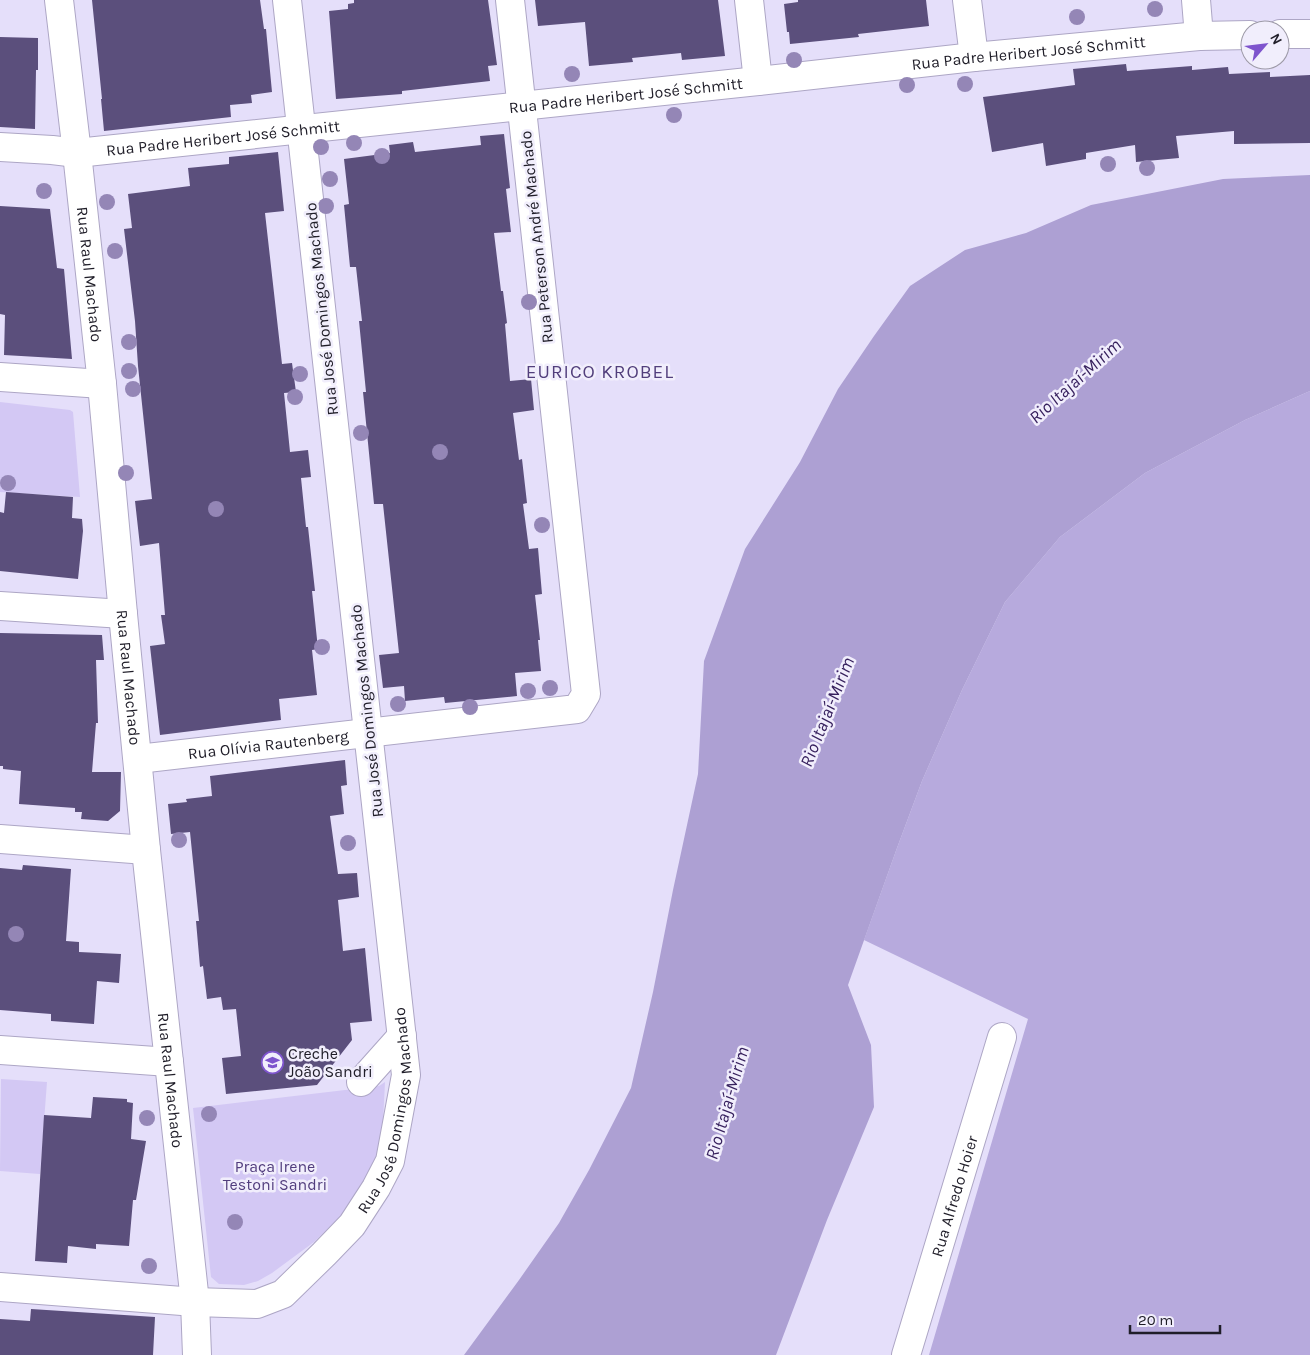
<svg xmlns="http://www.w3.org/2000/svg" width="1310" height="1355" viewBox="0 0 1310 1355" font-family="Karla,sans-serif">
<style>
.green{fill:#d3c8f4}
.forest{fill:#b7aadd}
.water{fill:#ada0d3}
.building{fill:#5b4f7c}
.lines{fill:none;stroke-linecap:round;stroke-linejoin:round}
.minor-casing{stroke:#ada6c5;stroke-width:30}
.minor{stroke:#fff;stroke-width:28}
.tree{fill:#9486b6}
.labels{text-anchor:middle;stroke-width:5;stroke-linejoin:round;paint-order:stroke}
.street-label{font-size:16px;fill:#1f1d28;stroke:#f1eefc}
.poi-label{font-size:16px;fill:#1f1d28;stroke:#f1eefc;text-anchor:start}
.park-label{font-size:16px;fill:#523e7e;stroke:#f1eefc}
.water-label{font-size:18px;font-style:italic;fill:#37215e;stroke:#f1eefc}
.quarter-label{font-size:19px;letter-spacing:1px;fill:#523f7c;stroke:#f1eefc}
</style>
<rect width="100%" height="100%" fill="#e5dffa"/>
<path class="green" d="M 0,402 L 70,410 L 73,412 L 80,497 L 0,492 Z
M 1,1079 L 47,1082 L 40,1174 L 0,1171 Z
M 385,1082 L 383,1122 L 376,1157 L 366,1181 L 343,1214 L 314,1242 L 272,1273 L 258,1281 L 244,1285 L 219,1284 L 211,1277 L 193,1108 L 379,1086 Z"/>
<path class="forest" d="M 1310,391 L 1310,1355 L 929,1355 L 1028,1019 L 864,940 L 897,848 L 922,781 L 962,690 L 1005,602 L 1060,537 L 1145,473 L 1245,420 Z"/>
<path class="water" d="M 1310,175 L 1310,391 L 1245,420 L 1145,473 L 1060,537 L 1005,602 L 962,690 L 922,781 L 897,848 L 848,985 L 871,1045 L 874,1107 L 827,1220 L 776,1355 L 464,1355 L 519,1280 L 559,1223 L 589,1170 L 631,1088 L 653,992 L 673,890 L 698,774 L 704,661 L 745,549 L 800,462 L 838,389 L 874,336 L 910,286 L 965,250 L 1026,233 L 1091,205 L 1223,179 Z"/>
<path class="building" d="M 92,0 L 260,0 L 264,29 L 266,29 L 272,92 L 251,95 L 252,103 L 230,105 L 231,117 L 104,131 L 101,99 L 102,99 Z
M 354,0 L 488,0 L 497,65 L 488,66 L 490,81 L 402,91 L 402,94 L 336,99 L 329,11 L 348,9 L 348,4 L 354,3 Z
M 535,0 L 718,0 L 725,56 L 682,60 L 681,53 L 632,58 L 633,62 L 589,66 L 585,22 L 538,26 Z
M 798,0 L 926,0 L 929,26 L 858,34 L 859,37 L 790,44 L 789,32 L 787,32 L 784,4 L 798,2 Z
M 0,37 L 38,38 L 38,70 L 36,70 L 35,129 L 0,127 Z
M 1126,64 L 1127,71 L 1192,66 L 1192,70 L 1228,67 L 1229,74 L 1270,72 L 1270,77 L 1310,75 L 1310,143 L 1234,144 L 1234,131 L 1176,136 L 1179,158 L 1136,162 L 1135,145 L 1086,153 L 1086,159 L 1046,166 L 1043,143 L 992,152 L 983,97 L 1075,85 L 1073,69 Z
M 504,134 L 510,188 L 506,189 L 511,232 L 494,233 L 501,291 L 503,291 L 507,323 L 505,324 L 510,381 L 531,379 L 534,410 L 513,413 L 519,460 L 522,459 L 527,503 L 523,504 L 529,549 L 538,548 L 542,594 L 535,595 L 540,640 L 538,640 L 541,671 L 515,673 L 517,696 L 445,703 L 444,697 L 405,701 L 404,686 L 383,688 L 379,655 L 399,653 L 383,504 L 374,504 L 363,392 L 366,392 L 359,321 L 362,321 L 356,267 L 350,267 L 344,205 L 349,204 L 344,159 L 390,153 L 389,145 L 413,142 L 415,152 L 481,145 L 480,136 Z
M 278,152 L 284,211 L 265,213 L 282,364 L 292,363 L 296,392 L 284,393 L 290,452 L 308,450 L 311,477 L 301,478 L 306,527 L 308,527 L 315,591 L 312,591 L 318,649 L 312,650 L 317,695 L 279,699 L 281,720 L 160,735 L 150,646 L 165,644 L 161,615 L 165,615 L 159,543 L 140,546 L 135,501 L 152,499 L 138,366 L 135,321 L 124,229 L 132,228 L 128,194 L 190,186 L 188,168 L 229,164 L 229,157 Z
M 0,206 L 50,209 L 57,268 L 64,269 L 72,359 L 4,355 L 5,315 L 0,314 Z
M 6,492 L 73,497 L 72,518 L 82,519 L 83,531 L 78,579 L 0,571 L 0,512 L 4,513 Z
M 0,633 L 102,635 L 104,660 L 96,660 L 98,723 L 96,723 L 92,772 L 121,772 L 120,811 L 108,821 L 81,819 L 82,812 L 75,812 L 75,808 L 19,804 L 21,771 L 3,769 L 3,766 L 0,766 Z
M 345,760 L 347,785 L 341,786 L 344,814 L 330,816 L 338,874 L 357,873 L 359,897 L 338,900 L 343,951 L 365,948 L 372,1021 L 350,1023 L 352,1040 L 317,1085 L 226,1094 L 222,1058 L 241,1056 L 236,1009 L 223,1010 L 221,997 L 207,999 L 203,966 L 200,967 L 196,921 L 199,921 L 190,832 L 171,834 L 168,804 L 187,802 L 186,799 L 212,796 L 210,776 Z
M 23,865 L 71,869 L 66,941 L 79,942 L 79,952 L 121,954 L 119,983 L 97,981 L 94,1024 L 51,1021 L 51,1014 L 0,1010 L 0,868 L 22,870 Z
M 93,1097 L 127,1099 L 127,1102 L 133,1103 L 131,1139 L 146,1141 L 136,1200 L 133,1200 L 129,1246 L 96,1244 L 96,1249 L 68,1246 L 67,1263 L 35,1261 L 44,1115 L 91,1118 Z
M 31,1309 L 155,1317 L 153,1355 L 0,1355 L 0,1319 L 30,1321 Z"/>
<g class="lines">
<defs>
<g id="minor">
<path id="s1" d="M 59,0 L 77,153 L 102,384 L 123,614 L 146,850 L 195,1302 L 197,1355"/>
<path d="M 749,0 L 758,81"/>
<path d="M 967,0 L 974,57"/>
<path d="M 1196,0 L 1199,36"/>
<path d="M 1280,34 L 1310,34"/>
<path id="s2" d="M 0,147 L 52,150 L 77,153 L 758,81 L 974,57 L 1199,36 L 1250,35"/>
<path d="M 0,377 L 102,384"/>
<path d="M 0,606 L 123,614"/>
<path id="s3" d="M 138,759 L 577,709 L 586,694 L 510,0"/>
<path d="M 0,839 L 146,850"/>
<path d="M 0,1050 L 169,1062"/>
<path d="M 361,1082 L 402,1036"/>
<path id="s4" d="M 0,1287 L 195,1302 L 257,1304 L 283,1294 L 324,1254 L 352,1225 L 376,1188 L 390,1161 L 406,1075 L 287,0"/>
<path id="s5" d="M 906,1355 L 1002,1037"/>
</g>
</defs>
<use href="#minor" class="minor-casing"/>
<use href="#minor" class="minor"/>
</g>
<g class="tree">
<circle cx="1155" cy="9" r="8"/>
<circle cx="1077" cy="17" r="8"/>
<circle cx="794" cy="60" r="8"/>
<circle cx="572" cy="74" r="8"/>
<circle cx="965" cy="84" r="8"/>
<circle cx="907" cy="85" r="8"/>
<circle cx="674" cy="115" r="8"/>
<circle cx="354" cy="143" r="8"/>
<circle cx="321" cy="147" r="8"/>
<circle cx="382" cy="156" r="8"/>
<circle cx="1108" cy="164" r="8"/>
<circle cx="1147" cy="168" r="8"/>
<circle cx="330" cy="179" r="8"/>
<circle cx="44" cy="191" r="8"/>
<circle cx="107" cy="202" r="8"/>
<circle cx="326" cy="206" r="8"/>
<circle cx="115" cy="251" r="8"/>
<circle cx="529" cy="302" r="8"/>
<circle cx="129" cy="342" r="8"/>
<circle cx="129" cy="371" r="8"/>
<circle cx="300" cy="374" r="8"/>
<circle cx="133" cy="389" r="8"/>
<circle cx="295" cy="397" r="8"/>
<circle cx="361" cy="433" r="8"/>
<circle cx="440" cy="452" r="8"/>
<circle cx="126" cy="473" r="8"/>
<circle cx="8" cy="483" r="8"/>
<circle cx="216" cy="509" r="8"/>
<circle cx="542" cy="525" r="8"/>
<circle cx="322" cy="647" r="8"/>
<circle cx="550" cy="688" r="8"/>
<circle cx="528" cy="691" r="8"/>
<circle cx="398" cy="704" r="8"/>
<circle cx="470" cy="707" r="8"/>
<circle cx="179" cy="840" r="8"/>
<circle cx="348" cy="843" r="8"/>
<circle cx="16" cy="934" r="8"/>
<circle cx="209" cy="1114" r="8"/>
<circle cx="147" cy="1118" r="8"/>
<circle cx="235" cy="1222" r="8"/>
<circle cx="149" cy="1266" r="8"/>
</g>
<defs>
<symbol id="school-ring" viewBox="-11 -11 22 22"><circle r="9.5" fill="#f1eefc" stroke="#7e54cd" stroke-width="1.5"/><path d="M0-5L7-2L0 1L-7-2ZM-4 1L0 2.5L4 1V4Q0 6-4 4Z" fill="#7e54cd"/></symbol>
</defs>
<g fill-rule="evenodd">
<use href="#school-ring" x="260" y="1050" width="25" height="25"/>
</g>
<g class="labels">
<g class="street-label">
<text dy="6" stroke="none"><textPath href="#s2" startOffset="1034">Rua Padre Heribert José Schmitt</textPath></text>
<text dy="6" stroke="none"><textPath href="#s2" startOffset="629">Rua Padre Heribert José Schmitt</textPath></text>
<text dy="6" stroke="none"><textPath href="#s2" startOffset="224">Rua Padre Heribert José Schmitt</textPath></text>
<text transform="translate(536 237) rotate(-96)" y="6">Rua Peterson André Machado</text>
<text dy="6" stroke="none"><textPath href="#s1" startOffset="276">Rua Raul Machado</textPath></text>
<text transform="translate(321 309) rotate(-96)" y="6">Rua José Domingos Machado</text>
<text dy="6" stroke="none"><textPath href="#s1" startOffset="681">Rua Raul Machado</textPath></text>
<text transform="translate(366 711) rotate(-96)" y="6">Rua José Domingos Machado</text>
<text dy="6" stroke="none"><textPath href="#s3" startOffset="131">Rua Olívia Rautenberg</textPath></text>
<text dy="6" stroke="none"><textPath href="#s1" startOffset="1086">Rua Raul Machado</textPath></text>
<text dy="6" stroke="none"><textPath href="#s4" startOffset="506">Rua José Domingos Machado</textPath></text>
<text dy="6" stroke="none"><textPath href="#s5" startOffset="166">Rua Alfredo Hoier</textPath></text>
</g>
<g class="poi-label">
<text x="288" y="1059">Creche<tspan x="288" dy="18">João Sandri</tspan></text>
</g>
<g class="park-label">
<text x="275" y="1172">Praça Irene<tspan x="275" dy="18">Testoni Sandri</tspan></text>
</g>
<g class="water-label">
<text transform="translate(1075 381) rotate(-42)" y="6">Rio Itajaí-Mirim</text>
<text transform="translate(827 712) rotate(-68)" y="6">Rio Itajaí-Mirim</text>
<text transform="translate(727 1103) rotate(-74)" y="6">Rio Itajaí-Mirim</text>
</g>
<g class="quarter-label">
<text x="600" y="378">EURICO KROBEL</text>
</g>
</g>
<g transform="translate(1265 45) rotate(62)"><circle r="24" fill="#f1eefc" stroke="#9d9aa7"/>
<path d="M0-4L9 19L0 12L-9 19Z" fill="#7e54cd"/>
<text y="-8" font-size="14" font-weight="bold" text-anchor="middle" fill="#1f1d28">N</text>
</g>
<path d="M1130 1325v8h90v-8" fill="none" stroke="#1f1d28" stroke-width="2.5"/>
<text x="1138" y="1325" font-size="15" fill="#1f1d28" stroke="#f1eefc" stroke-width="4" paint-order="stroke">20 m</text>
</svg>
